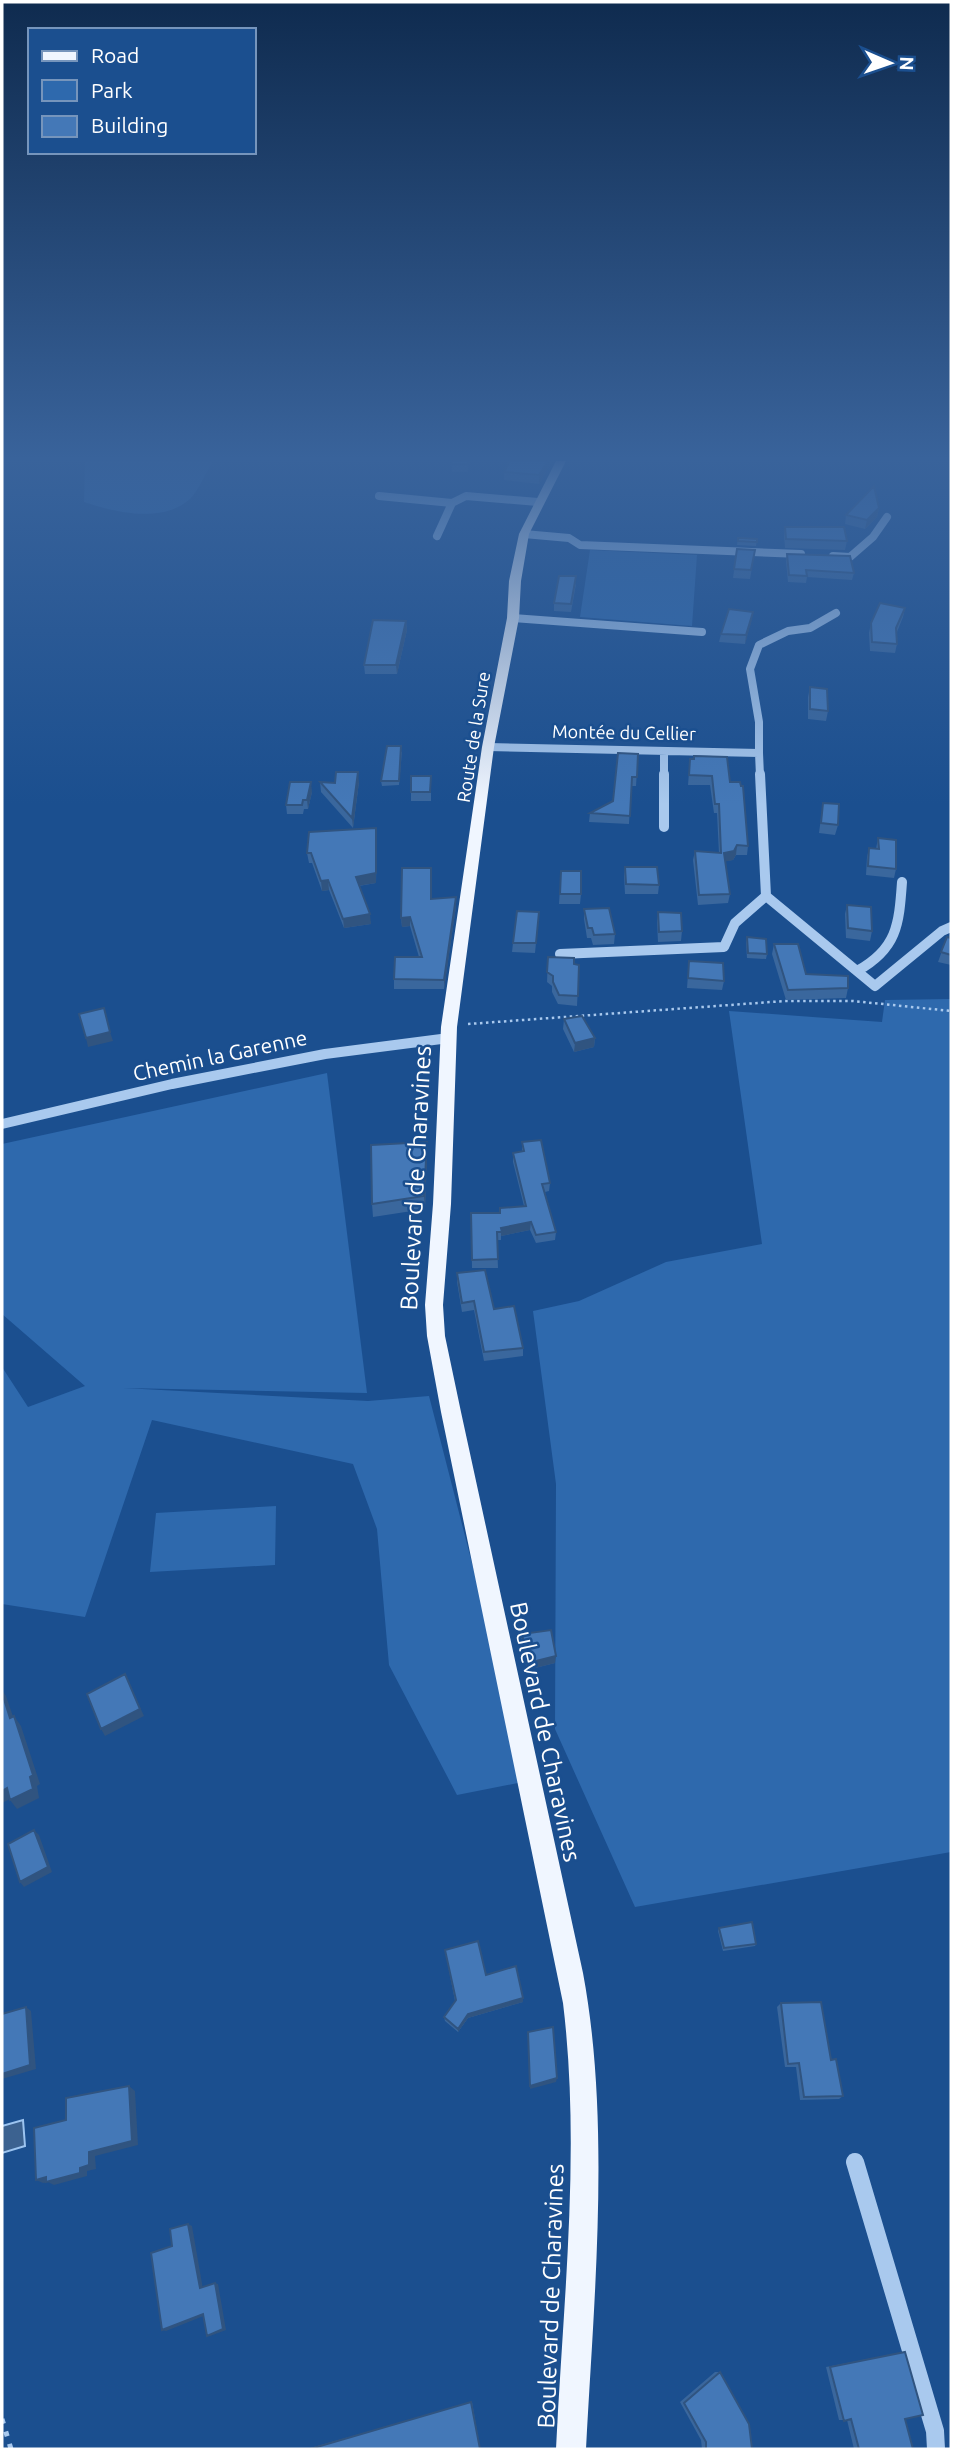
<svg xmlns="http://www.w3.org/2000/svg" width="953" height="2451" viewBox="0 0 953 2451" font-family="Ubuntu,sans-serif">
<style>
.green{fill:#2e69ad}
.water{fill:#3c6290;stroke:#9cc4f0;stroke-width:2}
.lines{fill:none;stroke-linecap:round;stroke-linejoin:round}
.path-far1{stroke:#a9c9ee;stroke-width:2.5;stroke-dasharray:2.5 3.5;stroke-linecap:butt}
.path{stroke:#a9c9ee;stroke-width:5;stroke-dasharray:5 8;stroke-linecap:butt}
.minor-far2{stroke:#a9c9ee;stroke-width:8}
.minor-far1{stroke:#a9c9ee;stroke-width:10}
.minor{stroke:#a9c9ee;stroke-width:18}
.major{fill:#f0f6ff;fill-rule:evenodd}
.wall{fill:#3a679d}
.shaded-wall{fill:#305480}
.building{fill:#4478b7;stroke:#305480;stroke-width:2}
.labels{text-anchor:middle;stroke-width:5;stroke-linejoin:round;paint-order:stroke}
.far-street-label{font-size:18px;fill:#fff;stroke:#1b4f8f}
.street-label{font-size:21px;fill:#fff;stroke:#1b4f8f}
.near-street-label{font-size:24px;fill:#fff;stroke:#1b4f8f}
</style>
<rect width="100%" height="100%" fill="#1b4f8f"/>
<path class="green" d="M 85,461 L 213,461 C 206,472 199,490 190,499 C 162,524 114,512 84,502 Z
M 590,550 L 697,555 L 692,626 L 580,617 Z
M 951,999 L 951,1852 L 635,1907 L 555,1729 L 556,1484 L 533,1311 L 579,1301 L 666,1262 L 762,1244 L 729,1011 L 882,1022 L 885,1000 Z
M 327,1073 L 367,1393 L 123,1388 L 368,1401 L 429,1396 L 528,1781 L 457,1795 L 389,1665 L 377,1529 L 353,1464 L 152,1420 L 85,1617 L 2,1604 L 2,1367 L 28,1407 L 85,1386 L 2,1314 L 2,1144 Z
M 276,1506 L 275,1565 L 150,1572 L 156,1513 Z"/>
<path class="water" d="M 23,2120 L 25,2146 L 2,2153 L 2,2126 Z"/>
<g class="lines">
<path class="path-far1" d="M 468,1024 L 785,1001 L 853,1001 L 951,1011"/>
<path class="path" d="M 2,2419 L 11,2449"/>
<path class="minor-far2" d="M 379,496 L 452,503
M 524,534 L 569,538 L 580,545 L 801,554
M 437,536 L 452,503 L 466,496 L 538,502
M 833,556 L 850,557 L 873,537 L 887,517
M 513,618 L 702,632
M 488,747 L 759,753 L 759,722 L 750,669 L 759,645 L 788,631 L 810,628 L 836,613
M 664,751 L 664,776
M 759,753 L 760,776"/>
<path class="minor-far1" d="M 664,774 L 664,827
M 760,774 L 766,896 L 875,986 L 942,931 L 951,927
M 560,954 L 724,947 L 735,923 L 766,896
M 857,971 C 897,949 899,925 902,882
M 2,1124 L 172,1084 L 325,1054 L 449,1038"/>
<path class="minor" d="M 855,2162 L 935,2431 L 936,2449"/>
<path class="major" d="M 556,461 L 566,461 L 529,534 L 521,581 L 519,618 L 494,747 L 457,1027 L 451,1204 L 443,1305 L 445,1336 L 461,1412 L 583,1973 C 611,2123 594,2297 586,2449 L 556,2449 C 563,2301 581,2151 563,2003 L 441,1412 L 427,1336 L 425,1305 L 433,1204 L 441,1027 L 482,747 L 507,618 L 509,581 L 519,534 Z"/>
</g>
<path class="wall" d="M 469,461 L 468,472 L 452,472 L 452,464 Z
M 510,461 L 552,461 L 539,484 L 504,480 L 504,472 Z
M 879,508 L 877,517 L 865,529 L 845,524 L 846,515 Z
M 785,527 L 847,541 L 845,550 L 785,548 L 784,536 Z
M 738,538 L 757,539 L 756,546 L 737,545 Z
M 737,549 L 755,550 L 750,579 L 733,578 Z
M 787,554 L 854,573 L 852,580 L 807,577 L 806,583 L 788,582 L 786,561 Z
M 576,584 L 571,612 L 554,611 L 554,603 Z
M 905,608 L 903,617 L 897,632 L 897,644 L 895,653 L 870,651 L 869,633 L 871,623 Z
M 753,612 L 745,644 L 719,642 L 721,634 Z
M 406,621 L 407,630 L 397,674 L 365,674 L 364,665 Z
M 810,687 L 828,711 L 826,721 L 808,719 L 808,697 Z
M 402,751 L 399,785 L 382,786 L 381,781 Z
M 638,754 L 636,786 L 631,786 L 629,824 L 589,822 L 590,813 L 613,801 Z
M 690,759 L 730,782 L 748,846 L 747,855 L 736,855 L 733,860 L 725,861 L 730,894 L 728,903 L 698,905 L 693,860 L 695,851 L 719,853 L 717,813 L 714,813 L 710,785 L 688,785 Z
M 411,776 L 431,786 L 431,801 L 411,801 Z
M 320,782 L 359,782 L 353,828 L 321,792 Z
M 312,792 L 308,809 L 304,809 L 303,814 L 287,814 L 286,805 Z
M 823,803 L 838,825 L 835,835 L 819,833 Z
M 377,837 L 376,883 L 359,886 L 371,924 L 344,928 L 329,890 L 322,891 L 312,863 L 309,863 L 307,853 Z
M 878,838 L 896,869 L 894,878 L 866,875 L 867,857 L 869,848 L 876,849 Z
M 625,867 L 659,885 L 658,894 L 625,894 L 624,876 Z
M 561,871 L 581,894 L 580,904 L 559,904 Z
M 456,897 L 456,906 L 444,989 L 394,989 L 394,979 L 419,957 L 410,926 L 402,927 L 401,918 L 431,899 Z
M 847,905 L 872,931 L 870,941 L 846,938 L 845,914 Z
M 584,909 L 615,934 L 614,944 L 593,945 L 591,938 L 587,938 L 584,919 Z
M 658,912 L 682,931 L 681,941 L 658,942 L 657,922 Z
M 538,922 L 535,953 L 512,952 L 513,943 Z
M 747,937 L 767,954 L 766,959 L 747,958 L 746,942 Z
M 947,937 L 951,938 L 951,965 L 938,962 Z
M 774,944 L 806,974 L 848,988 L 846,998 L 786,1000 L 772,954 Z
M 548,957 L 579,965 L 577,1006 L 558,1004 L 552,992 L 552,986 L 547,982 Z
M 689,961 L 724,981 L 722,990 L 687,988 Z
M 564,1019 L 595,1038 L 594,1047 L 574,1052 L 563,1029 Z
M 522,1142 L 550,1183 L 549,1191 L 545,1192 L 556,1232 L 555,1240 L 536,1243 L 530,1230 L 501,1236 L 501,1240 L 497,1240 L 498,1268 L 472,1268 L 471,1213 L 500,1213 L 524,1206 L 513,1162 L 513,1153 L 522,1152 Z
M 427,1156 L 425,1209 L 373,1217 L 372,1204 Z
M 457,1273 L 523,1348 L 523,1356 L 484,1361 L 474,1310 L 462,1312 L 457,1282 Z
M 522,1634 L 555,1663 L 527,1670 L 521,1642 Z
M 719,1928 L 756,1944 L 755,1946 L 723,1951 L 718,1931 Z
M 445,1950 L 523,1998 L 523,2002 L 468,2018 L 458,2032 L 445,2021 L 444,2017 L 455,2001 Z
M 781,2003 L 831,2060 L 843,2096 L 839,2099 L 800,2100 L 796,2067 L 785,2067 L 777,2007 Z
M 905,2352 L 905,2419 L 913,2449 L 854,2449 L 847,2420 L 839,2420 L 826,2367 Z
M 715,2372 L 720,2372 L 752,2449 L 702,2449 L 701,2440 L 680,2402 Z
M 472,2402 L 480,2449 L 307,2449 Z"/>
<path class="shaded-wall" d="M 548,461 L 552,461 L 539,484 L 539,475 Z
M 879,508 L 877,517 L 865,529 L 867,520 Z
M 753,612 L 752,620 L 745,644 L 746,635 Z
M 406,621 L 407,630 L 397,674 L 396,665 Z
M 358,772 L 359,782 L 353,828 L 352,818 Z
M 311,782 L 312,792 L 308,809 L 307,800 Z
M 376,828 L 376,883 L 357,886 L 356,877 Z
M 737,845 L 736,855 L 733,860 L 723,862 L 724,853 Z
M 328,880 L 329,890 L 322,891 L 321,881 Z
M 456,897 L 456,906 L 444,989 L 444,980 Z
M 370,914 L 371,924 L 344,928 L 343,919 Z
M 410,917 L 410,926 L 402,927 L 401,918 Z
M 110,1032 L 113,1041 L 88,1047 L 86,1038 Z
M 595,1038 L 594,1047 L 574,1052 L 575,1043 Z
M 427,1142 L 427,1156 L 425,1209 L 424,1196 Z
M 531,1222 L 530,1230 L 501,1236 L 501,1228 Z
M 556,1656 L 555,1663 L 527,1670 L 528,1663 Z
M 125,1674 L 144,1716 L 105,1736 L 101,1729 Z
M 2,1690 L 6,1696 L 17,1728 L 10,1718 L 2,1693 Z
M 14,1716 L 21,1726 L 40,1784 L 37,1786 L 39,1798 L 17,1809 L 10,1800 Z
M 7,1788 L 14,1797 L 2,1803 L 2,1791 Z
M 34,1830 L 39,1835 L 52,1872 L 24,1887 L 20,1882 Z
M 523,1998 L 523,2002 L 468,2018 L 458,2032 L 458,2029 L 468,2014 Z
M 26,2007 L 31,2011 L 36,2069 L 2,2079 L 2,2074 Z
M 557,2078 L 556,2082 L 530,2089 L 530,2086 Z
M 129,2086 L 135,2091 L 138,2145 L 95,2156 L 96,2169 L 87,2171 L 87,2176 L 54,2185 L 48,2182 L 43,2183 L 36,2180 L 80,2168 Z
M 188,2224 L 192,2226 L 203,2289 L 200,2288 Z
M 215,2283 L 218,2284 L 226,2330 L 210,2336 L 207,2336 Z
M 203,2314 L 206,2315 L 166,2331 L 162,2330 Z"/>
<path class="building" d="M 452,461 L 468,461 L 468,464 L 452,464 Z
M 510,461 L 548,461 L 539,475 L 504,472 Z
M 874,486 L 879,508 L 867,520 L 846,515 Z
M 785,527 L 844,527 L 847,541 L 786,539 Z
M 738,538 L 757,539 L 757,542 L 738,541 Z
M 737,549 L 755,550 L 751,570 L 734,569 Z
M 787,554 L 850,556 L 854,573 L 806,570 L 807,576 L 789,575 Z
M 559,576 L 576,576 L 571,604 L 554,603 Z
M 880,603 L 905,608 L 896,628 L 897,644 L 872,642 L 871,623 Z
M 729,609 L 753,612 L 746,635 L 721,634 Z
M 373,620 L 406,621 L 396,665 L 364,665 Z
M 810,687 L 827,689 L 828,711 L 810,709 Z
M 387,746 L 401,746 L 399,781 L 381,781 Z
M 618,753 L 638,754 L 637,777 L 632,777 L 630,816 L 590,813 L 613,801 Z
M 694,756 L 727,757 L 730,782 L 740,782 L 741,786 L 743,786 L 748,846 L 737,845 L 734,851 L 724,853 L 730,894 L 699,895 L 695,851 L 721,853 L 719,804 L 715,804 L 712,776 L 689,775 L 690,759 L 694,759 Z
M 336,772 L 358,772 L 352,818 L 320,782 L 335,783 Z
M 411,776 L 431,776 L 430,792 L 411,792 Z
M 290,782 L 311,782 L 307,800 L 303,800 L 302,805 L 286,805 Z
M 823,803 L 839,804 L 838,825 L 821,823 Z
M 376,828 L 376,873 L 356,877 L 370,914 L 343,919 L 328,880 L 321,881 L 311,853 L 307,853 L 309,832 Z
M 878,838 L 896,840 L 896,869 L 868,866 L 869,848 L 879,849 Z
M 625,867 L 657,867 L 659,885 L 626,884 Z
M 402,868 L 431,868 L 431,899 L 456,897 L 444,980 L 394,979 L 395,957 L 422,957 L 410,917 L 401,918 Z
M 561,871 L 581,871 L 581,894 L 560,894 Z
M 847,905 L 871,907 L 872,931 L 848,928 Z
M 609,908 L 615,934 L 594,935 L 592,928 L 588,928 L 584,909 Z
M 517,911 L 539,912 L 536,943 L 513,943 Z
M 658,912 L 681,913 L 682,931 L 659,932 Z
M 747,937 L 766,939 L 767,954 L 748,953 Z
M 947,937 L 951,938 L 951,955 L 941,952 Z
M 774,944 L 798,944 L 806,974 L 848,976 L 848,988 L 788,990 Z
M 548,957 L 574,958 L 574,964 L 579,965 L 578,996 L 559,995 L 553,982 L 553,976 L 547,972 Z
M 689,961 L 723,963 L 724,981 L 688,978 Z
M 104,1008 L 110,1032 L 86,1038 L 79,1014 Z
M 582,1016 L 595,1038 L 575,1043 L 564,1019 Z
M 541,1140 L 550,1183 L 542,1184 L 556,1232 L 536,1235 L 531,1222 L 501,1228 L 502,1232 L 497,1232 L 498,1259 L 472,1260 L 471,1213 L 500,1213 L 500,1208 L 526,1206 L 513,1153 L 524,1151 L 522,1142 Z
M 427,1142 L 424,1196 L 372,1204 L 371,1145 Z
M 485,1270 L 494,1309 L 514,1306 L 523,1348 L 484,1352 L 474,1301 L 462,1303 L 457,1273 Z
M 551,1630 L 556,1656 L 528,1663 L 522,1634 Z
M 125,1674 L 140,1709 L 101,1729 L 87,1694 Z
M 2,1693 L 10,1718 L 14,1716 L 33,1775 L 30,1777 L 33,1789 L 10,1800 L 7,1788 L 2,1791 Z
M 34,1830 L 48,1867 L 20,1882 L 8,1844 Z
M 752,1922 L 756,1944 L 724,1948 L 719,1928 Z
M 478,1941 L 486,1975 L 516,1966 L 523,1998 L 468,2014 L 458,2029 L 444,2017 L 456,2000 L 445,1950 Z
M 821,2002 L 831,2060 L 836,2059 L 843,2096 L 804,2097 L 799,2063 L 788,2064 L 781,2003 Z
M 26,2007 L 30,2065 L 2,2074 L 2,2014 Z
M 553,2027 L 557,2078 L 530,2086 L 528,2032 Z
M 129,2086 L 132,2141 L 89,2152 L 89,2165 L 80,2168 L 80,2173 L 46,2182 L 46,2177 L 36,2180 L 34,2128 L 66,2120 L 66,2098 Z
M 188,2224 L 200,2288 L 215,2283 L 223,2329 L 207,2336 L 203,2314 L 162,2330 L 151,2253 L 172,2246 L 170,2229 Z
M 905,2352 L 923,2415 L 905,2419 L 913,2449 L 859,2449 L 851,2419 L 844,2421 L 830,2367 Z
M 720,2372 L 749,2424 L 752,2449 L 706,2449 L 706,2442 L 684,2403 Z
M 471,2402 L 480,2449 L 310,2449 Z"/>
<linearGradient id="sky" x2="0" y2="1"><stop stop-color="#0f2b4f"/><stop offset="0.57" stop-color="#39639b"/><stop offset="1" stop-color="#39639b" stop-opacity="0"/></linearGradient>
<rect width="953" height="804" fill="url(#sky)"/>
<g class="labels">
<g class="far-street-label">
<text transform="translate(624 733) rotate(1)" y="6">Montée du Cellier</text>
<text transform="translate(474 737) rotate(-81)" y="6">Route de la Sure</text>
</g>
<g class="street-label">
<text transform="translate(220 1056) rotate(-12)" y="7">Chemin la Garenne</text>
</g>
<g class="near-street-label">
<text transform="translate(416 1178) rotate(-87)" y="8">Boulevard de Charavines</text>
<text transform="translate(545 1732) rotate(78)" y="8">Boulevard de Charavines</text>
<text transform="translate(551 2296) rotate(-88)" y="8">Boulevard de Charavines</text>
</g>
</g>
<rect width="953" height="2451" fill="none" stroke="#ffffff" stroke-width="7"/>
<rect x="28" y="28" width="228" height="126" fill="#1b4f8f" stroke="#7695bc" stroke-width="2"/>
<rect x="42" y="51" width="35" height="10" fill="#f0f6ff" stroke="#7695bc" stroke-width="2"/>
<text x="91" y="63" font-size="21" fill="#ffffff">Road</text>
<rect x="42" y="80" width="35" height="21" fill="#2e69ad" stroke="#7695bc" stroke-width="2"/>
<text x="91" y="98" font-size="21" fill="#ffffff">Park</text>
<rect x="42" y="116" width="35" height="21" fill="#4478b7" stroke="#7695bc" stroke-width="2"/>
<text x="91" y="133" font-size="21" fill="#ffffff">Building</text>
<g transform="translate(890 63) rotate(92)" stroke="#1b4f8f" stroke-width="5" paint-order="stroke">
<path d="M0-5L12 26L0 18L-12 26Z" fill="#ffffff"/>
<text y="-10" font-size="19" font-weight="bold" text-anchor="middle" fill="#ffffff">N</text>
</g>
</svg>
